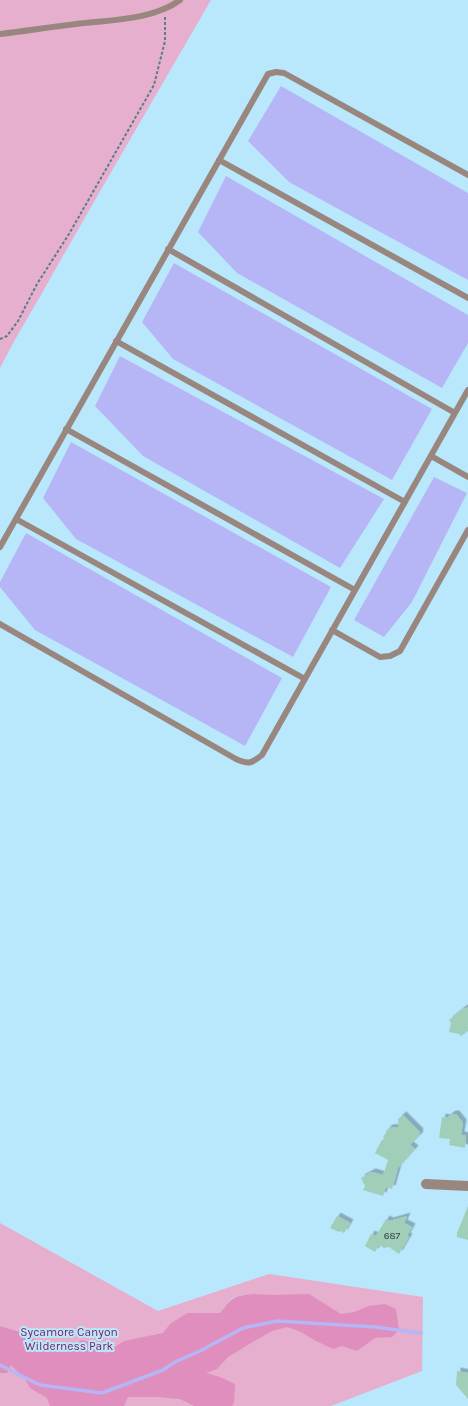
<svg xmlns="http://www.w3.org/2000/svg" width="468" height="1406" viewBox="0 0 468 1406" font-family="Karla,sans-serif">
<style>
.green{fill:#e6afcd;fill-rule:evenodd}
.forest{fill:#e08ebd}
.water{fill:#b6b5f6}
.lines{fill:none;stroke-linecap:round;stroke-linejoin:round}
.stream{stroke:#b6b5f6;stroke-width:3.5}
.building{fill:#a1ceb9;filter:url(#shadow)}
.path{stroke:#5c7c89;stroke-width:2;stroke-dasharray:3 2;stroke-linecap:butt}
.lane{stroke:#99877f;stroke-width:6}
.street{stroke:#99877f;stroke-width:10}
.labels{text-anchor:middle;stroke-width:4;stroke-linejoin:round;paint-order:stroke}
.number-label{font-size:10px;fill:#2d4646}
.park-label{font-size:12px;fill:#7c1c5c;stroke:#b9e8fc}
</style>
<defs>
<filter id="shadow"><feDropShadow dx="3.5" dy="-3.5" stdDeviation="0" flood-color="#0004"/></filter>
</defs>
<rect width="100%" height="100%" fill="#b9e8fc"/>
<path class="green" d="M 0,0 L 211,0 C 159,90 106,180 55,270 C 37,303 17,334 0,368 Z
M 0,1223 L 158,1311 L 269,1274 L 423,1297 L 422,1371 L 331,1406 L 0,1406 ZM 241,1295 L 257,1295 L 226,1348 L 176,1321 L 187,1313 L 220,1313 L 232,1298 Z"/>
<path class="forest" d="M 255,1294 L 272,1295 L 309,1294 L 341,1314 L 354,1312 L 369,1306 L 385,1304 L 396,1309 L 399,1330 L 392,1337 L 375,1338 L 357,1351 L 342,1346 L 333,1349 L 316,1341 L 301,1332 L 287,1327 L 272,1331 L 251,1343 L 228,1357 L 217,1369 L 206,1373 L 220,1377 L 235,1384 L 234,1403 L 232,1406 L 194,1406 L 180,1399 L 158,1397 L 128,1397 L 124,1406 L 50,1406 L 47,1398 L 30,1388 L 25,1379 L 11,1365 L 7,1373 L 0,1373 L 0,1326 L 23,1333 L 48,1348 L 73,1350 L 81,1340 L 93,1343 L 106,1353 L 124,1341 L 163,1333 L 170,1324 L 187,1313 L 220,1313 C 234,1296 232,1296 255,1294 Z"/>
<path class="water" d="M 281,86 L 468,193 L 468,280 L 289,182 L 248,141 Z
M 226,176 L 468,315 L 468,343 L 442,388 L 237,273 L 198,232 Z
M 174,263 L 432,409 L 392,480 L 173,359 L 142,322 Z
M 120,356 L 384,499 L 340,568 L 143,456 L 95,406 Z
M 71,442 L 331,587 L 293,657 L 76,539 L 43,498 Z
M 434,477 L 467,493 L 412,602 L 384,637 L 354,620 Z
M 26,533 L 282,678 L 245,746 L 35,630 L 0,587 L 0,582 Z"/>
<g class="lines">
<path class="stream" d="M 0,1365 L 40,1385 L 102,1393 L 163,1370 L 175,1362 L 200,1351 L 243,1328 L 277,1321 L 375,1327 L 421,1333"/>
</g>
<path class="building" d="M 468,1007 L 468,1031 L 461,1036 L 459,1034 L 449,1032 L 451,1023 L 449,1020 L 464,1008 L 465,1009 Z
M 452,1114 L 456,1114 L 463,1123 L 461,1135 L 466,1136 L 465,1148 L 449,1145 L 450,1139 L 439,1138 L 442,1117 L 447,1118 Z
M 403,1115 L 420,1132 L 419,1134 L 420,1135 L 410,1145 L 415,1149 L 398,1168 L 392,1189 L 386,1187 L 383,1196 L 363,1190 L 365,1186 L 361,1178 L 372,1172 L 383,1175 L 388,1160 L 375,1153 L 381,1141 L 385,1138 L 383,1137 L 386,1133 L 386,1131 L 389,1128 L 399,1127 L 398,1119 Z
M 468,1206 L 468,1240 L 457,1237 L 457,1233 Z
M 337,1216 L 350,1223 L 344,1233 L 340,1231 L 339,1232 L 330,1228 Z
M 407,1216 L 404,1223 L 412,1227 L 407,1236 L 409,1237 L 399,1254 L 389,1247 L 384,1248 L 379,1245 L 375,1252 L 365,1246 L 371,1234 L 376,1236 L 386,1219 L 390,1221 Z
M 457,1371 L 468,1373 L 468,1399 L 456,1385 Z"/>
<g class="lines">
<path class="path" d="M 0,339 L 7,336 L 18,321 L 37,284 L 69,234 L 154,85 L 165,41 L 165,17"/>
<path class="lane" d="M 0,34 C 25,31 51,27 76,24 C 109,20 153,20 180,0
M 219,160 L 468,298
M 168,249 L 455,413
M 116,341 L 405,502
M 66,429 L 355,590
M 431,456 L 468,477
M 16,519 L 305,679
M 0,547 L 268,74 L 276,72 L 284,73 L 468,175
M 0,624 L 236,759 C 249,765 252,763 262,755 L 468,390
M 332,630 L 380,657 L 390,656 L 400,651 L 468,530"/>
<path class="street" d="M 426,1184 L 468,1186"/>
</g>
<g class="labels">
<g class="number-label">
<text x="392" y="1239">687</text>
</g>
<g class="park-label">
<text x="69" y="1336">Sycamore Canyon<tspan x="69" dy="14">Wilderness Park</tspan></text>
</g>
</g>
</svg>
